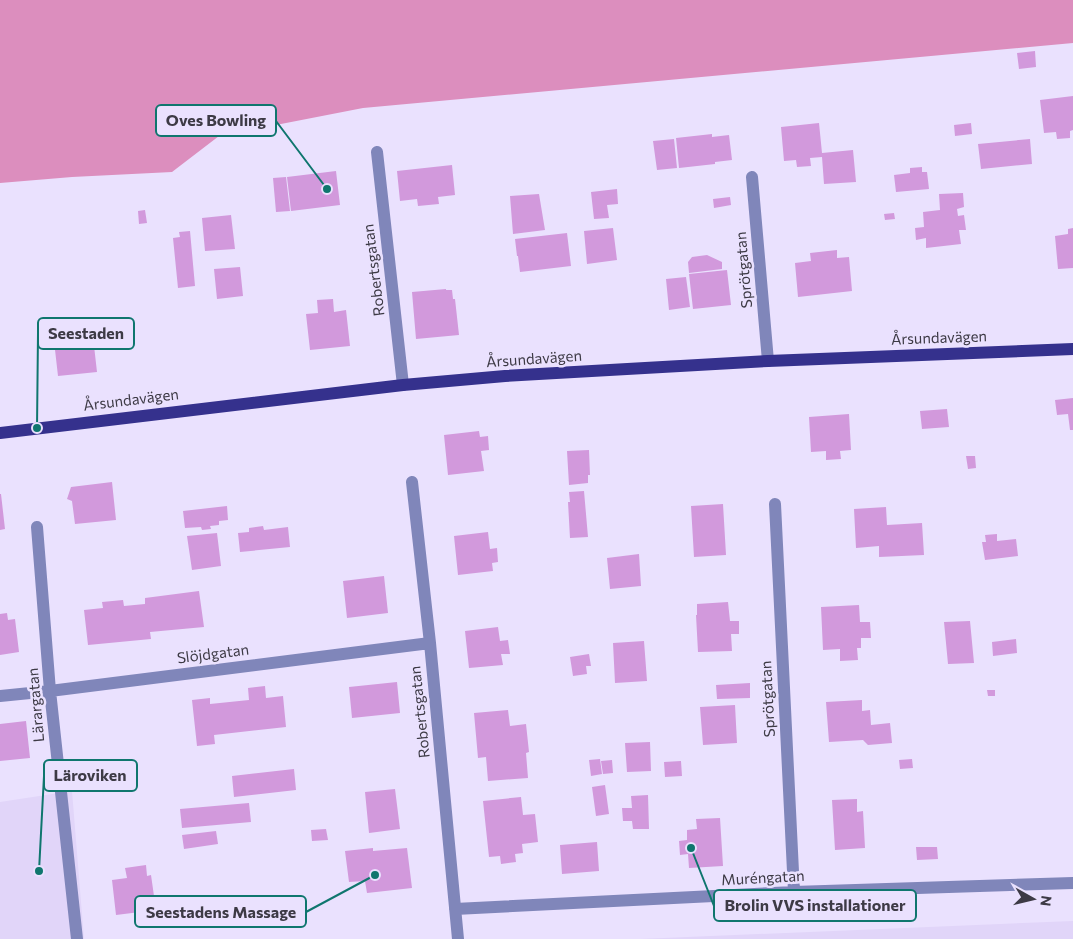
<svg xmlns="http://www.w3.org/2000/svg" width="1073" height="939" viewBox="0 0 1073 939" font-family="Commissioner,sans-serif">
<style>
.built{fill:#e1d5f9}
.forest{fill:#dc8ebe}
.building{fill:#d299dc}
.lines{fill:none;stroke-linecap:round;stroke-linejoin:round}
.minor{stroke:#8086ba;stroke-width:12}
.major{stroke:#35318d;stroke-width:12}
.labels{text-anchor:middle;stroke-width:5;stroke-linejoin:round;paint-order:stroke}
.street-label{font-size:15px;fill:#3d3a45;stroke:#eae1fe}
.leader{fill:none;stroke:#0f766e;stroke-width:2}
.callout-dot{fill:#0f766e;stroke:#eae1fe;stroke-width:2}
.callout{fill:#eae1fe;stroke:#0f766e;stroke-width:2}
.callout-label{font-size:16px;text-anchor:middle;font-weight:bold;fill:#3d3a45}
</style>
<rect width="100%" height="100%" fill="#eae1fe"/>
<path class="built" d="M 72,791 L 84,939 L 0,939 L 0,802 Z
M 1073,921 L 1073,939 L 640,939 Z"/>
<path class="forest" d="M 0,0 L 1073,0 L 1073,43 L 363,108 L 219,136 L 172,172 L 72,177 L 0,183 Z"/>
<path class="building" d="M 1035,51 L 1036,67 L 1019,69 L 1017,53 Z
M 1073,96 L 1073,130 L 1070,131 L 1070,138 L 1057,139 L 1056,132 L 1044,133 L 1040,100 Z
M 819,123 L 822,153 L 853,150 L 856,182 L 824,184 L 822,157 L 810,158 L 811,166 L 797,167 L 796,160 L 784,161 L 781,127 Z
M 971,123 L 972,134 L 955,136 L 954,125 Z
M 712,134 L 712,137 L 729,135 L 732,160 L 715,162 L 715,164 L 679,168 L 676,138 Z
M 674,139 L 677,168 L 657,170 L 653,141 Z
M 1030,139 L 1032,164 L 981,169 L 978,144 Z
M 452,165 L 455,195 L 438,197 L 439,204 L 418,206 L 417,199 L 400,201 L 397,171 Z
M 922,167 L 922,172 L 927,172 L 929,189 L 896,192 L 894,175 L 910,173 L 910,168 Z
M 336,171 L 340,205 L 291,211 L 287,177 Z
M 286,177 L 290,211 L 276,212 L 273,178 Z
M 617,189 L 618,204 L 607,205 L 609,218 L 594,219 L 591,192 Z
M 963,193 L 964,207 L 957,209 L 958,216 L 964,215 L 966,230 L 959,230 L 961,244 L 926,248 L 926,238 L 916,240 L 915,228 L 924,227 L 923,212 L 940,210 L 939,194 Z
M 539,194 L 545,230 L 513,234 L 510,196 Z
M 730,197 L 731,205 L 714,208 L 713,199 Z
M 145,210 L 147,223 L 139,224 L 138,211 Z
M 894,213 L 895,219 L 885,220 L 884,214 Z
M 231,215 L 235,249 L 205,251 L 202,218 Z
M 613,228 L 617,260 L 587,264 L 584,231 Z
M 1073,228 L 1073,268 L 1058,269 L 1055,236 L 1068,234 L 1068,229 Z
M 190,231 L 195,286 L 178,288 L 173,238 L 180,237 L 179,232 Z
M 567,233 L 571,266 L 520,272 L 518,256 L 517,256 L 515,239 Z
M 837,250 L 837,258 L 849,257 L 852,291 L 798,297 L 795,263 L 811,261 L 810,253 Z
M 707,255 L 722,262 L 722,269 L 689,273 L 688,262 L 692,257 Z
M 240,267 L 243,296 L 217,299 L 214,269 Z
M 727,270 L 731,305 L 693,309 L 689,274 Z
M 686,277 L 690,307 L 669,310 L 666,279 Z
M 446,289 L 446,290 L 452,290 L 453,299 L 455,299 L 459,335 L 416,339 L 412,292 Z
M 333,299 L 334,312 L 346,310 L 350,346 L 310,350 L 306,314 L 318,313 L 317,300 Z
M 81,331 L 82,338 L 93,337 L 97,372 L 58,376 L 54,341 L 66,340 L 65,333 Z
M 1073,398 L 1073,430 L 1070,430 L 1068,414 L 1057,415 L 1055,400 Z
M 947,409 L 949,427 L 922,429 L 920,411 Z
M 849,414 L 851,450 L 840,451 L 841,459 L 826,460 L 826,451 L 811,452 L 809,417 Z
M 479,431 L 480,437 L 488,436 L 489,450 L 481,451 L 484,471 L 448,475 L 444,435 Z
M 589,450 L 590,475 L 588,475 L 588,483 L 569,485 L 567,451 Z
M 966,456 L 975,456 L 976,468 L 968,469 Z
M 112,482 L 116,520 L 75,524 L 72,501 L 67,499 L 71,487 Z
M 584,491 L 588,537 L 570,538 L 568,502 L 570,502 L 569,492 Z
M 0,494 L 1,494 L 5,529 L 0,530 Z
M 723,504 L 726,555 L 694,557 L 691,506 Z
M 227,506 L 228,520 L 219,521 L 219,525 L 210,526 L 211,529 L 202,530 L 201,527 L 185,528 L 183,511 Z
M 886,507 L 887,525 L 922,523 L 924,555 L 879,557 L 879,546 L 856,548 L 854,509 Z
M 263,526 L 264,530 L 288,527 L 290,547 L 240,552 L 238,533 L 249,532 L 249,528 Z
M 488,532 L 490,549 L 497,548 L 498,562 L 492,563 L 493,571 L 458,575 L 454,536 Z
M 217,533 L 221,566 L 192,570 L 187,536 Z
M 997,534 L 997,541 L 1016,539 L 1018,556 L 985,560 L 982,542 L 986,542 L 985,535 Z
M 639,554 L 641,586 L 610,589 L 607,558 Z
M 384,576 L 388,613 L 347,618 L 343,581 Z
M 199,591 L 204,627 L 150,632 L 151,639 L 88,645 L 84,610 L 103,608 L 102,602 L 123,600 L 124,606 L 145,604 L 145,598 Z
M 728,602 L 730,621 L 739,621 L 739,634 L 731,634 L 732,651 L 698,652 L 696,615 L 697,615 L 697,604 Z
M 859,605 L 860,622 L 870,622 L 871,638 L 861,638 L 861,648 L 857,648 L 858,660 L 840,661 L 840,649 L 823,650 L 821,607 Z
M 7,613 L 8,620 L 15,619 L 19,652 L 0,655 L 0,614 Z
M 970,621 L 974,663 L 948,664 L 944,622 Z
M 498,627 L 500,641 L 508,640 L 510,654 L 501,654 L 503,665 L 469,668 L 465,631 Z
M 1016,639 L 1017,653 L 993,656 L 992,642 Z
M 644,641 L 647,681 L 615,683 L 613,643 Z
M 589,654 L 591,666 L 586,666 L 587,674 L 573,676 L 570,657 Z
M 397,682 L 400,713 L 352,718 L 349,687 Z
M 750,683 L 750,698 L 717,699 L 716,685 Z
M 265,686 L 266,698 L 283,696 L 286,727 L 214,735 L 215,744 L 197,746 L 192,700 L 210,698 L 210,704 L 249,700 L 248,688 Z
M 987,690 L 995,690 L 995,696 L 988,696 Z
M 862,700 L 862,711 L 870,710 L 871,725 L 890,723 L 892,743 L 868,745 L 863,740 L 829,742 L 826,702 Z
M 735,705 L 737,743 L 703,745 L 700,707 Z
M 508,710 L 510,726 L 526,724 L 529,752 L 526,753 L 528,778 L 488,781 L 486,757 L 478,758 L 474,713 Z
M 26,721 L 30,758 L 0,761 L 0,724 Z
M 650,742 L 651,771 L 627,772 L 625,743 Z
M 600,759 L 602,774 L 591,776 L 589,760 Z
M 912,759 L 913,768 L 900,769 L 899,760 Z
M 612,760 L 613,773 L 603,774 L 601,761 Z
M 681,761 L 682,776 L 665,777 L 664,762 Z
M 294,769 L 296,790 L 234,797 L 232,776 Z
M 605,785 L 609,814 L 596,816 L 592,787 Z
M 395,789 L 400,829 L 369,833 L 365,792 Z
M 648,795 L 649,829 L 633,829 L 632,821 L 623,821 L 622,808 L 632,808 L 631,796 Z
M 521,797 L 523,815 L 535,814 L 538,842 L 522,844 L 523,853 L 515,854 L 516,862 L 501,864 L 500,856 L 489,857 L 483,801 Z
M 857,799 L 857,812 L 863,811 L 865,848 L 835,850 L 832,800 Z
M 249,803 L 251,822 L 182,828 L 180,809 Z
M 720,818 L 723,866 L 689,868 L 688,854 L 680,855 L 679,841 L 687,840 L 687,830 L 697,829 L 696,819 Z
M 326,829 L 328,840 L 312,841 L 311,830 Z
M 216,831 L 218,844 L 184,849 L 182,835 Z
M 597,842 L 599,871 L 562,874 L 560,845 Z
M 916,847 L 937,847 L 938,859 L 917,860 Z
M 373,848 L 373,851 L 407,848 L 412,888 L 367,893 L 365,881 L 349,882 L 345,851 Z
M 146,865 L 147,876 L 151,875 L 156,910 L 116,915 L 112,880 L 127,878 L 125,868 Z"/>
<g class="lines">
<path class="minor" d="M 377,152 L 403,385
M 752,177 L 768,361
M 412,482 L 430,643 L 458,939
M 775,504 L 794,892
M 37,527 L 50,691 L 77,939
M 0,696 L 50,691 L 430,643
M 455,909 L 794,892 L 1073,883"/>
<path class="major" d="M 0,433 L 403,385 L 505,376 L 768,361 L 1073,349"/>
</g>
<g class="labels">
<g class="street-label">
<text transform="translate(374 270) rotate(-97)" y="5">Robertsgatan</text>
<text transform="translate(744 270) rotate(-95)" y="5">Sprötgatan</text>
<text transform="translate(939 338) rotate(-2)" y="5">Årsundavägen</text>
<text transform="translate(534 359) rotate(-4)" y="5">Årsundavägen</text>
<text transform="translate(131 400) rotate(-7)" y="5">Årsundavägen</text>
<text transform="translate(213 654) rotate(-7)" y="5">Slöjdgatan</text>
<text transform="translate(768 699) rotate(-93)" y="5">Sprötgatan</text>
<text transform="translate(36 705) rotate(-95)" y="5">Lärargatan</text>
<text transform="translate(420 712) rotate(-96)" y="5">Robertsgatan</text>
<text transform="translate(763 878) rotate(-3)" y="5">Muréngatan</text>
</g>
</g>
<path class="leader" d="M327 189L276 121M37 428L38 333M39 871L44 776M691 848L714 906M375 875L306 912"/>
<g class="callout-dot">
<circle cx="327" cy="189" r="5"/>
<circle cx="37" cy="428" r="5"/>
<circle cx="39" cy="871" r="5"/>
<circle cx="691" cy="848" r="5"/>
<circle cx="375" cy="875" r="5"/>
</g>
<g class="callout">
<rect x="156" y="105" width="120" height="31" rx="5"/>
<rect x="38" y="318" width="96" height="31" rx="5"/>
<rect x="44" y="760" width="93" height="31" rx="5"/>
<rect x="714" y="890" width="202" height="31" rx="5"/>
<rect x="135" y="896" width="171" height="31" rx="5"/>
</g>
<g class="callout-label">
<text x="216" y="126">Oves Bowling</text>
<text x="86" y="339">Seestaden</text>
<text x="90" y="781">Läroviken</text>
<text x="815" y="911">Brolin VVS installationer</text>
<text x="221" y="918">Seestadens Massage</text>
</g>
<g transform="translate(1033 899) rotate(98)" stroke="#eae1fe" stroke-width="4" paint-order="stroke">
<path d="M0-4L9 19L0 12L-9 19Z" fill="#3d3a45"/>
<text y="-8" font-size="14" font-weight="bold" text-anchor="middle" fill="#3d3a45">N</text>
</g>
</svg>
